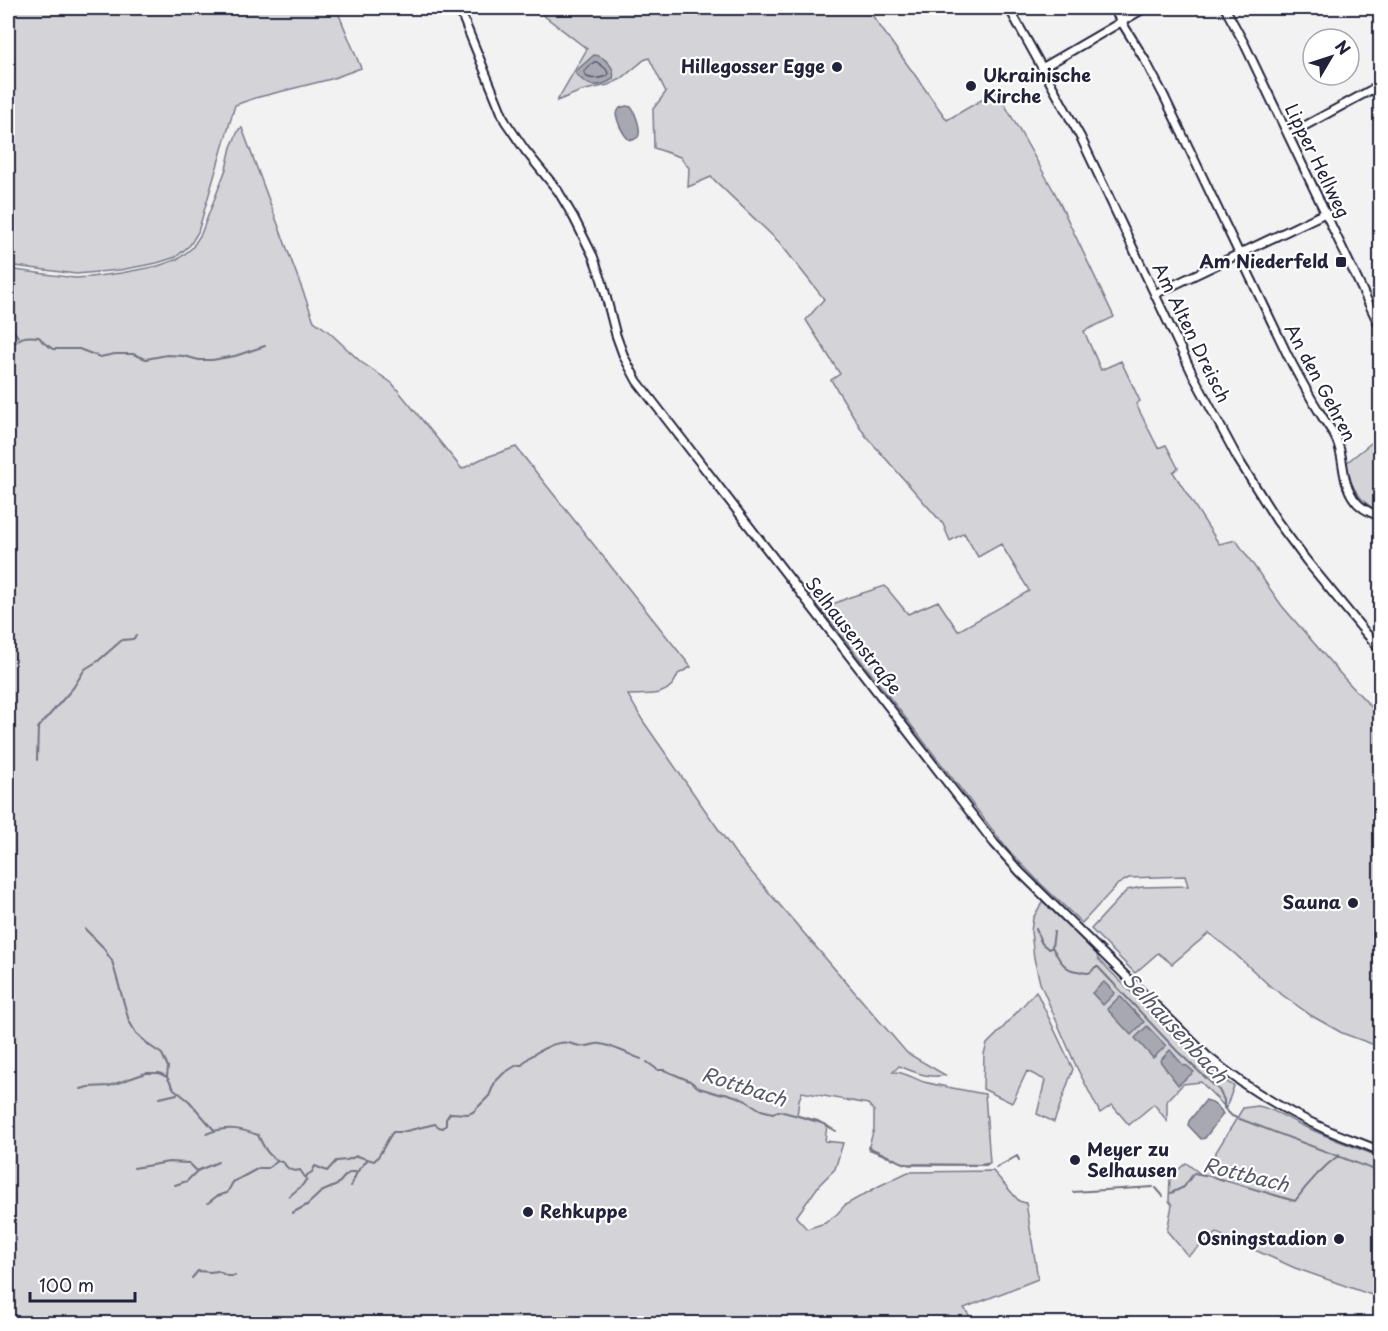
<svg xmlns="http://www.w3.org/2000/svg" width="1388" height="1331" viewBox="0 0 1388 1331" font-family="'Playpen Sans',sans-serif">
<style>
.green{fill:#d3d3d8;stroke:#7a7a8a;stroke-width:1.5}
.water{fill:#a8a8b2;stroke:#727282;stroke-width:1.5}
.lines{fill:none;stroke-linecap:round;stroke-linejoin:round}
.shore{stroke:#58586b;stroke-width:1.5}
.stream{stroke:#727282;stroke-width:2}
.minor-casing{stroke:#22223b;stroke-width:11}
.minor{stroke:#fff;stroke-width:7}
.poi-dot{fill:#22223b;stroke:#fff;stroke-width:2}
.labels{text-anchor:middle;stroke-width:4.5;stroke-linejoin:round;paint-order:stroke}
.poi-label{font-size:18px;font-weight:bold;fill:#22223b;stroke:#fff;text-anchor:end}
.street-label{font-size:18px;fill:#22223b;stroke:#fff}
.water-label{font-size:20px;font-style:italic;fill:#58586b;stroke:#fff}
</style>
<rect width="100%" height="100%" fill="#f2f2f3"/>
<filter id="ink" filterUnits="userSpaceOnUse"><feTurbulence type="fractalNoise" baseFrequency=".0167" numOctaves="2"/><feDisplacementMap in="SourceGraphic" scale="12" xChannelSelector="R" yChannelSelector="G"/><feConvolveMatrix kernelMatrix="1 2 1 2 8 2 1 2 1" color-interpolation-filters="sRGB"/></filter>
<g filter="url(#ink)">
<path class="green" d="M 8,8 L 338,8 L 337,10 L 361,68 L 331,79 L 255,98 L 235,105 L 198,232 L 190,245 L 176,257 L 157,263 L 120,270 L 76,274 L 8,265 Z
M 534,8 L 867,8 L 947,120 L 997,91 L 1055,193 L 1114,317 L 1084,331 L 1101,370 L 1121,361 L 1140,401 L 1136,404 L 1158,448 L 1166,445 L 1178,468 L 1173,472 L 1219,544 L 1236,540 L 1282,606 L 1344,678 L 1380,716 L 1380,1047 L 1342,1033 L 1312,1016 L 1271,987 L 1234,953 L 1209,933 L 1172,964 L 1158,953 L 1135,973 L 1091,929 L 1127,890 L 1142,887 L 1188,886 L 1185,876 L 1129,878 L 1118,884 L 1082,923 L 1041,884 L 1008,850 L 821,609 L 850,597 L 885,586 L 908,614 L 938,601 L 958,631 L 1029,591 L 1027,587 L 1001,544 L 978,557 L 964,533 L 950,541 L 943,524 L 865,435 L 831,380 L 840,374 L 806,320 L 824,299 L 779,242 L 711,177 L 688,187 L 689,168 L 680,157 L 654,148 L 653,109 L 666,92 L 649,58 L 644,60 L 621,79 L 608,85 L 581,91 L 557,101 L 587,49 Z
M 242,128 L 314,321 L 328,331 L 361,362 L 392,383 L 462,469 L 481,459 L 516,447 L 691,667 L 678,674 C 670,698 649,694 628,695 L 643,721 L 735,853 L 907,1053 L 945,1075 C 928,1079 915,1072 899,1066 L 893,1072 C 904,1071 914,1079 924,1082 C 944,1087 964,1090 985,1094 L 990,1163 L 979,1165 L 909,1165 L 868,1149 L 874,1129 L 874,1111 L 868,1104 L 802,1092 L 799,1100 L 797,1116 L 827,1125 L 825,1141 L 843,1143 L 835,1169 L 820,1184 L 796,1217 L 807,1229 L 825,1223 L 837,1214 L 845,1205 L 879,1186 L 908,1172 L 993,1171 L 1019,1201 L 1026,1203 L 1038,1279 L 964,1308 L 975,1323 L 8,1323 L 8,269 L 75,278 L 90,277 L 121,273 L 158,266 L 178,259 L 192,248 L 201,234 L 226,169 L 231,147 L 239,129 Z
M 1380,436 L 1380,512 C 1359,502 1349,486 1346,463 Z
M 1043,901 L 1097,954 L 1098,959 L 1180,1041 L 1220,1078 L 1234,1086 L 1226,1108 L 1201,1082 L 1183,1084 L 1167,1101 L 1167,1121 L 1154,1104 L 1129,1125 L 1112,1105 L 1100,1113 L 1076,1066 L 1040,983 L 1034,958 L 1031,931 L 1033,918 Z
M 1036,991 L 1073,1069 L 1054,1122 L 1037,1114 L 1045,1080 L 1027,1071 L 1012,1103 L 983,1089 L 984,1054 L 987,1044 L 1000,1031 Z
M 1258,1106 C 1274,1109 1286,1118 1301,1125 C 1327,1137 1354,1147 1380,1157 L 1380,1298 L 1295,1268 L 1217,1233 L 1188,1256 L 1167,1231 L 1172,1205 L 1169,1201 L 1170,1177 L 1186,1163 L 1202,1175 L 1243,1108 Z"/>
<path class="water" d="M 594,55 C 604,56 616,67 613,79 C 597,89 588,87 576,74 L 576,71 Z
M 626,106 L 631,107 C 635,112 642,130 638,137 C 637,138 635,139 633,140 L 628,139 C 621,131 618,124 616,114 L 620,108 Z
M 1104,982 L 1115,993 L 1103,1005 L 1092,993 Z
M 1120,996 L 1144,1022 L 1131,1035 L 1107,1009 Z
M 1147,1026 L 1166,1046 L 1153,1058 L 1135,1038 Z
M 1170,1050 L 1183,1065 L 1187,1066 L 1194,1072 L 1178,1085 L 1160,1061 Z
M 1206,1100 C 1213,1103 1220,1107 1223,1114 L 1205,1138 L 1201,1139 L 1188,1125 L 1189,1121 Z"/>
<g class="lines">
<path class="shore" d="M 594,62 L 597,62 L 606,69 L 608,73 L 607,76 C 601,78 593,80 587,77 L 584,72 Z"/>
<path class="stream" d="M 8,327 L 12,328 L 18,337
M 8,349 C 20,338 21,335 39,337 L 44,343 L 53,349 L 79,349 L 100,357 L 115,354 L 133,354 L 146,359 L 167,355 L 184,356 L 199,360 L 212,360 L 235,356 L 265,346
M 37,760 L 38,728 L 73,688 L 85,669 L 98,661 L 122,640 L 133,639 L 136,636
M 85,929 L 102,946 L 112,961 L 129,1021 L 136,1033 L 150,1046 L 162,1054 L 168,1067 L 167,1077
M 1036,929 C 1041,940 1038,942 1049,949 L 1052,947 C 1057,955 1062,967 1072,970 C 1075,971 1079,971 1082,972 C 1089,974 1091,973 1095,967 L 1098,967 L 1178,1052 L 1219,1090 L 1224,1100 L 1224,1108 L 1232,1116 L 1380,1172
M 1052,947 L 1054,932
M 647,1062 L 658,1070 L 664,1070 L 690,1081 L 699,1088 L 719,1094 L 725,1093 L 741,1098 L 761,1110 L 773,1113 L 779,1111 L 818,1121 L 836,1131
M 81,1089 L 88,1087 L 109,1086 L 146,1073 L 159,1073 L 167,1077 L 174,1089 L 189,1101 L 215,1131
M 160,1098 L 177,1094
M 206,1134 C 226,1126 239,1128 258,1135 C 264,1148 269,1159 284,1163 C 287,1169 293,1172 300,1170 L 307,1180
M 868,1147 L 905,1164 L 988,1165
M 134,1168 L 169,1162 L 189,1163 L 197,1171
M 996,1168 L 1017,1156 L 1019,1160
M 175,1185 L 187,1181 L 197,1171 L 218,1162
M 351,1186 L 357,1172 L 367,1160
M 1156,1188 L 1163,1196
M 1073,1192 L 1153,1187
M 1171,1193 L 1184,1187 L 1194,1173 L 1210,1176 L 1295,1201 C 1306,1186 1323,1167 1339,1155
M 289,1197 C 296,1189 306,1186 307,1175 L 312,1172 L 315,1166 L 327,1171 L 336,1161 L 347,1160 L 357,1156 L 374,1161 C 381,1156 386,1140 393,1132 L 402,1132 L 435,1124 L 439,1127 L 443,1128 L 446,1125 L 446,1119 L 450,1113 L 468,1114 L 473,1112 L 489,1096 L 495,1082 L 504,1073 L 517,1065 L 522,1065 C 529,1055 555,1040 568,1043 C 574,1044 579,1047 586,1046 C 591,1046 596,1043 600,1044 C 608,1044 633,1056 641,1059
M 208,1203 L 217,1196 L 227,1193 L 233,1182 L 259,1168 L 268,1168 L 278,1161
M 292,1213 L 307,1205 L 321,1192 L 337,1185 L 346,1175 L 351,1172 L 357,1172
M 192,1278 L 198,1271 L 210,1272 L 218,1271 L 227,1276 L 235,1276
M 674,1324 L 676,1320"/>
<defs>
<path id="minor" d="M 459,8 L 505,121 L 525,150 L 558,191 L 574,218 L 593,256 L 602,281 L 616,335 L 624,357 L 637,381 L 994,843 L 1020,872 L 1207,1056 C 1242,1085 1283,1110 1325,1129 C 1343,1137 1362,1143 1380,1151
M 1009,8 L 1081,138 L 1193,375 L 1238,459 L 1277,521 L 1306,560 L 1365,632 L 1380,649
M 1113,8 L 1145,60 L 1164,96 L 1288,356 C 1298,375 1308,394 1320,413 C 1325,422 1333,431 1337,441 C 1345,460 1341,481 1354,499 C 1360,508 1370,513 1380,516
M 1225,8 L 1245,45 L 1380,327
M 1042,68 L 1145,8
M 1374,88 L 1380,101
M 1288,135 L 1380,85
M 1155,294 L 1325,213"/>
</defs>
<use href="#minor" class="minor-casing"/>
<use href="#minor" class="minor"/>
</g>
</g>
<g class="poi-dot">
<circle cx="837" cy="67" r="6"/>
<circle cx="971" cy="86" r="6"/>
<rect x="1335" y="256" width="12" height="12" rx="3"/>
<circle cx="1353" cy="903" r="6"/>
<circle cx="1075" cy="1160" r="6"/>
<circle cx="528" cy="1212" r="6"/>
<circle cx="1339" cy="1239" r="6"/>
</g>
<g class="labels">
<g class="poi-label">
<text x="825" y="73">Hillegosser Egge</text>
<text x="983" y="82" text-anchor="start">Ukrainische<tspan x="983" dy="21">Kirche</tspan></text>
<text x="1329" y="268">Am Niederfeld</text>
<text x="1341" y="909">Sauna</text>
<text x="1087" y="1156" text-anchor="start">Meyer zu<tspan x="1087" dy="21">Selhausen</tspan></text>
<text x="540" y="1218" text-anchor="start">Rehkuppe</text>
<text x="1327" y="1245">Osningstadion</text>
</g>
<g class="street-label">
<text transform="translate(1317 161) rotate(64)" y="6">Lipper Hellweg</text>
<text transform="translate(1191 333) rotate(64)" y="6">Am Alten Dreisch</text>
<text transform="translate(1320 383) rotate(62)" y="6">An den Gehren</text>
<text transform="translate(853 636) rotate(52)" y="6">Selhausenstraße</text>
</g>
<g class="water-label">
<text transform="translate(1175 1028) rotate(47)" y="7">Selhausenbach</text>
<text transform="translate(744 1087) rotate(18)" y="7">Rottbach</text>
<text transform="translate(1246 1175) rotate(14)" y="7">Rottbach</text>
</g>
</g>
<rect width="1388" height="1331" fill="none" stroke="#fff" stroke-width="30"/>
<rect x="15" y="15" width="1358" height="1301" fill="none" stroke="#22223b" stroke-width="2" filter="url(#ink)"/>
<g transform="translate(1331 57) rotate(51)"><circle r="28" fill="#ffffff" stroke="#a7a7b1" stroke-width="1.5"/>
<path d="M0-4.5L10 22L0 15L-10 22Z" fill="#22223b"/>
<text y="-9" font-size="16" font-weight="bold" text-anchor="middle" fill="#22223b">N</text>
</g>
<path d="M30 1292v9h105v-9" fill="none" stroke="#22223b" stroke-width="3"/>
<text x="39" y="1292" font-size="18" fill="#22223b" stroke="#ffffff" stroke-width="4.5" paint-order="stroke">100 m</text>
</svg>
